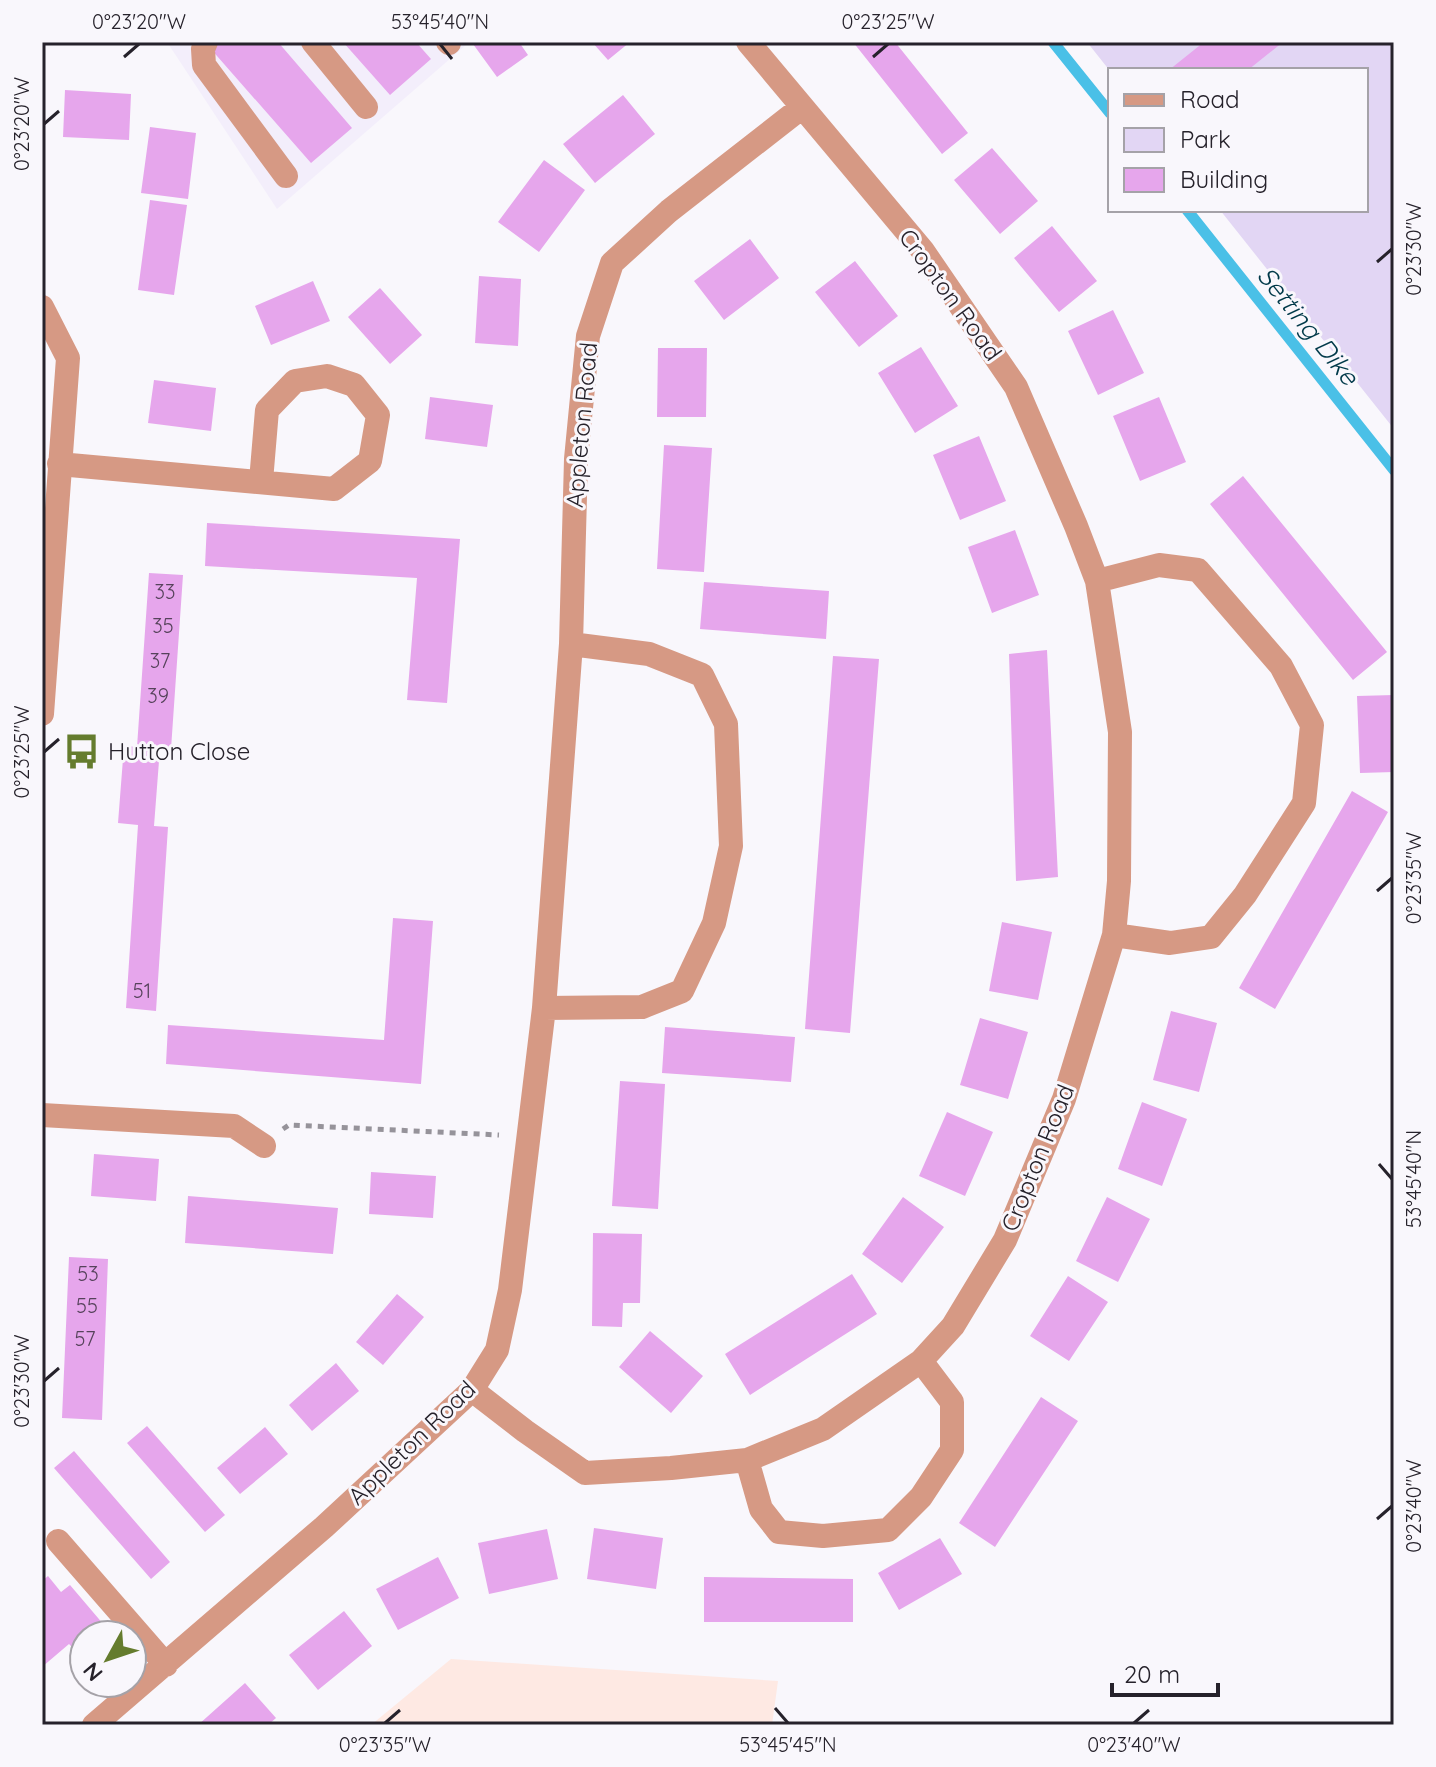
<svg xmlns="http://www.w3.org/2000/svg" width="1436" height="1767" viewBox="0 0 1436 1767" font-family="Quicksand,sans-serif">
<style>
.built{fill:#f3eefb}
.education{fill:#fee9e3}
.green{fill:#e2d6f4}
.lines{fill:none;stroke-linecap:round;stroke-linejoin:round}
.stream{stroke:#4ac0e7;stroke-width:11}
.building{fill:#e6a6ec}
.path{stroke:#96939a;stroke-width:5;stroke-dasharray:6 6;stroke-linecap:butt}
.minor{stroke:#d69984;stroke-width:24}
.ticks{fill:none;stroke:#26222b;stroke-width:3}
.labels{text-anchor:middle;stroke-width:6;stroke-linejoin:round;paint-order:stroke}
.number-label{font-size:20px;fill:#56435b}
.street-label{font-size:24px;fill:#26222b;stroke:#f9f7fc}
.poi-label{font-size:24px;fill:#26222b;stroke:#f9f7fc;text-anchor:start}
.water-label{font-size:26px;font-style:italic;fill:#013949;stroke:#f9f7fc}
.neatline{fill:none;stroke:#26222b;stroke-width:3}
.ticks-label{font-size:20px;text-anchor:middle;fill:#26222b}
</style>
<rect width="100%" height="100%" fill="#f9f7fc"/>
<path class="built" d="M 167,42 L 464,42 L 466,45 L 277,209 Z"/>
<path class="education" d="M 451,1659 L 778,1681 L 772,1725 L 371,1725 Z"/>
<path class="green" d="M 1087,42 L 1394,42 L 1394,429 L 1220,210 L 1366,210 L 1366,70 L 1110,71 Z"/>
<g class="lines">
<path class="stream" d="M 1053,42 L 1110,113
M 1187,210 L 1394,470"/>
</g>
<path class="building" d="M 217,42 L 278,42 L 352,128 L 311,163 L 210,48 Z
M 343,42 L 416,42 L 431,59 L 390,95 Z
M 476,42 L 519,42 L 528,55 L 497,77 L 473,44 Z
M 592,42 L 630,42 L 608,60 Z
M 853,42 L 895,42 L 968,133 L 942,154 Z
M 1204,42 L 1283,42 L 1248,70 L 1169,70 Z
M 65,90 L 131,94 L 129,140 L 63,137 Z
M 623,95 L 655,134 L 595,183 L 563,144 Z
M 150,127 L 196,133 L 188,199 L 141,193 Z
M 992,148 L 1038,201 L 1000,234 L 954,180 Z
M 544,160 L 585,190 L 539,252 L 498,222 Z
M 150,200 L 187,205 L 174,295 L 138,290 Z
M 1052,226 L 1097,281 L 1059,312 L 1014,258 Z
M 750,239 L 779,278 L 724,320 L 694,281 Z
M 855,261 L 898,316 L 859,347 L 815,292 Z
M 479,276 L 521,279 L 518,346 L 475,343 Z
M 313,281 L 330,321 L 271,345 L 255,306 Z
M 380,288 L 422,335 L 390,364 L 348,317 Z
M 1113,310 L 1144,373 L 1098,395 L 1068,331 Z
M 921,347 L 958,406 L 915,433 L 878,373 Z
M 658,348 L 707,348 L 706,417 L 657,417 Z
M 154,380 L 216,388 L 211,431 L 148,423 Z
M 430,397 L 493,405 L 487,447 L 425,439 Z
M 1159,397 L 1186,462 L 1140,481 L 1113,416 Z
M 979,436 L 1006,501 L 960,520 L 933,455 Z
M 664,445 L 712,448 L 704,572 L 657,569 Z
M 1243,476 L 1387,652 L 1353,680 L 1210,504 Z
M 207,523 L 460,539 L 447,703 L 407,700 L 417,578 L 205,566 Z
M 1015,530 L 1039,595 L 992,613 L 968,547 Z
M 149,573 L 183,575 L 171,749 L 160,748 L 154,826 L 168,827 L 156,1011 L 126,1008 L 138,825 L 118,823 L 124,746 L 137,747 Z
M 704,582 L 829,591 L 826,639 L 700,629 Z
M 1047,650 L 1058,877 L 1016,881 L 1009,654 Z
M 833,656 L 879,659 L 850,1033 L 805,1029 Z
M 1394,695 L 1394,772 L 1360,773 L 1357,696 Z
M 1352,791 L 1388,812 L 1275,1009 L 1239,988 Z
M 393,918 L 433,921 L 421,1084 L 166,1064 L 168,1025 L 384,1040 Z
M 1002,922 L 1052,932 L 1038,1000 L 989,991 Z
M 1171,1011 L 1217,1023 L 1199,1092 L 1153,1080 Z
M 980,1018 L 1028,1032 L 1008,1099 L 960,1085 Z
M 665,1027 L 795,1037 L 791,1082 L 662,1073 Z
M 620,1081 L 665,1084 L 658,1209 L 612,1206 Z
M 1142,1102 L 1187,1119 L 1162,1186 L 1118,1169 Z
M 947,1112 L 993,1132 L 965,1196 L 919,1176 Z
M 94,1154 L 159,1159 L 156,1201 L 91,1196 Z
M 371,1172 L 436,1176 L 433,1218 L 369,1214 Z
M 188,1196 L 338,1208 L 333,1254 L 185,1243 Z
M 903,1197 L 944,1227 L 902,1283 L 862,1254 Z
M 1107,1197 L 1150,1219 L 1118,1282 L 1076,1261 Z
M 593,1233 L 642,1234 L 640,1303 L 623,1303 L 622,1327 L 592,1326 Z
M 69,1257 L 108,1259 L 102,1420 L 62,1418 Z
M 852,1274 L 877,1314 L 750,1395 L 725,1354 Z
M 1068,1276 L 1108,1302 L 1069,1361 L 1030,1336 Z
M 397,1294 L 424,1317 L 383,1365 L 356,1342 Z
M 650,1331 L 703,1376 L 671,1413 L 619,1367 Z
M 336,1363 L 359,1391 L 312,1431 L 289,1405 Z
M 1041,1397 L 1078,1421 L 995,1547 L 959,1523 Z
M 147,1426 L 225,1515 L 205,1532 L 127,1443 Z
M 265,1427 L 288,1454 L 240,1494 L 217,1468 Z
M 74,1451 L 170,1562 L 151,1579 L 54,1468 Z
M 594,1528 L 663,1538 L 656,1589 L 587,1579 Z
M 547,1529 L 558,1579 L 489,1594 L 478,1543 Z
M 940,1538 L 962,1574 L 899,1610 L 878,1573 Z
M 438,1557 L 459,1598 L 398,1630 L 376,1589 Z
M 48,1576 L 61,1592 L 70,1585 L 104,1625 L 92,1635 L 84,1635 L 84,1642 L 75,1650 L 69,1644 L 42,1667 L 42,1581 Z
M 704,1577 L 853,1579 L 853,1622 L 704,1622 Z
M 344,1611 L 372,1646 L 318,1690 L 289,1655 Z
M 245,1683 L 276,1718 L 268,1725 L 198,1725 Z"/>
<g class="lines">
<path class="path" d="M 283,1129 L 289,1125 L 499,1135"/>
<path class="minor" d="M 206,42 L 203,49 L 204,65 L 286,176
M 313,42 L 366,107
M 448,42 L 449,43
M 42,307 L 68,358 L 42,714
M 59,464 L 334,489 L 370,461 L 378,415 L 354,385 L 327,376 L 295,381 L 267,410 L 261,481
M 1097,581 L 1159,565 L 1198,570 L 1281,666 L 1312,725 L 1304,803 L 1245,895 L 1211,937 L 1170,943 L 1114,935
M 544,1008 L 642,1007 L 682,991 L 714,923 L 731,846 L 726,724 L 702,675 L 649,654 L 571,644
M 42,1115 L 234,1126 L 264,1146
M 472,1390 L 525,1431 L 585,1473 L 671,1468 L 747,1460 L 823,1429 L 921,1361 L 953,1326 L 1005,1240 L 1064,1099 L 1114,935 L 1119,881 L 1120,732 L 1097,581 L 1076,526 L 1016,387 L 923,251 L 748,42
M 747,1460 L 761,1509 L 779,1532 L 823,1536 L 888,1530 L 921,1497 L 952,1450 L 952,1402 L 921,1361
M 58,1541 L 166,1665
M 94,1725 L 324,1527 L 472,1390 L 497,1350 L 510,1290 L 544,1008 L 571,644 L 576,459 L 588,336 L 612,263 L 669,211 L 801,108"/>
</g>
<path class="ticks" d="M 440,44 L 452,59M 124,57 L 139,44M 873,57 L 888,44M 44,124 L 59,111M 1377,262 L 1392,249M 44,752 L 59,739M 1377,891 L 1392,878M 1379,1164 L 1392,1179M 44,1381 L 59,1368M 1377,1519 L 1392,1506M 775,1708 L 788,1723M 385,1723 L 400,1710M 1134,1723 L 1149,1710"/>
<defs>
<symbol id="bus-bare" viewBox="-9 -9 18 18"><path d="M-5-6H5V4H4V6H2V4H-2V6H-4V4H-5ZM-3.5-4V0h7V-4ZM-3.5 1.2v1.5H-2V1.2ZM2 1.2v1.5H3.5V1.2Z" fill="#657c2e" stroke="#f9f7fc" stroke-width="2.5" paint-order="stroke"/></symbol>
</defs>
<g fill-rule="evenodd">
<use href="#bus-bare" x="56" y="726" width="51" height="51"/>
</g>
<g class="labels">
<g class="number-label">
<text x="165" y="599">33</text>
<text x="163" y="633">35</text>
<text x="160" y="668">37</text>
<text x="158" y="703">39</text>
<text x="142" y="998">51</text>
<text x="88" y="1281">53</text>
<text x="87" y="1313">55</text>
<text x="85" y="1346">57</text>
</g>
<g class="street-label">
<text transform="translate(950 295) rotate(54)" y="8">Cropton Road</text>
<text transform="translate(582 425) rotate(-85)" y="8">Appleton Road</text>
<text transform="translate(1038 1158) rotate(-68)" y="8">Cropton Road</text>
<text transform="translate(412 1443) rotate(-44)" y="8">Appleton Road</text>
</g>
<g class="poi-label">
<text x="108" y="760">Hutton Close</text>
</g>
<g class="water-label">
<text transform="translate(1308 326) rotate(51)" y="9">Setting Dike</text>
</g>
</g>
<rect width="1436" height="1767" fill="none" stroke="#f9f7fc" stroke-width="88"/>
<rect x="1108" y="68" width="260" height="144" fill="#f9f7fc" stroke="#a5a2a8" stroke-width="2"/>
<rect x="1124" y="94" width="40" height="12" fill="#d69984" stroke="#a5a2a8" stroke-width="2"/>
<text x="1180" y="108" font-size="24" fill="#26222b">Road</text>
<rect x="1124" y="128" width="40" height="24" fill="#e2d6f4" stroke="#a5a2a8" stroke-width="2"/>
<text x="1180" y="148" font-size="24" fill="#26222b">Park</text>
<rect x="1124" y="168" width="40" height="24" fill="#e6a6ec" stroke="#a5a2a8" stroke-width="2"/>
<text x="1180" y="188" font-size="24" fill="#26222b">Building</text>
<g transform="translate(108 1659) rotate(230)"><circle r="38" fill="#f9f7fc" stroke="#a5a2a8" stroke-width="2"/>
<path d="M0-6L14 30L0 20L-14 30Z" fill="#657c2e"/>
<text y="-12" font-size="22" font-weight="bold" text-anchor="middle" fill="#26222b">N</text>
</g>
<path d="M1112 1683v12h106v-12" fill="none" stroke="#26222b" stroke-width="4"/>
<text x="1124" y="1683" font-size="24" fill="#26222b" stroke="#f9f7fc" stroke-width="6" paint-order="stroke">20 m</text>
<rect x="44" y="44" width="1348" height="1679" class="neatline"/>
<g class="ticks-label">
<text x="139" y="29">0°23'20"W</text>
<text x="440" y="29">53°45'40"N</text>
<text x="888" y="29">0°23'25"W</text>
<text transform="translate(22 124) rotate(-90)" y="7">0°23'20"W</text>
<text transform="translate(1414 249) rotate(-90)" y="7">0°23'30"W</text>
<text transform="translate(22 752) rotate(-90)" y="7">0°23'25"W</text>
<text transform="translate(1414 878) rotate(-90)" y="7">0°23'35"W</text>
<text transform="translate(1414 1179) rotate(-90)" y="7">53°45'40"N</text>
<text transform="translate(22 1381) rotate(-90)" y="7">0°23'30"W</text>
<text transform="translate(1414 1506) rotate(-90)" y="7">0°23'40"W</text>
<text x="385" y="1752">0°23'35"W</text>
<text x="788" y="1752">53°45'45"N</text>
<text x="1134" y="1752">0°23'40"W</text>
</g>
</svg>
